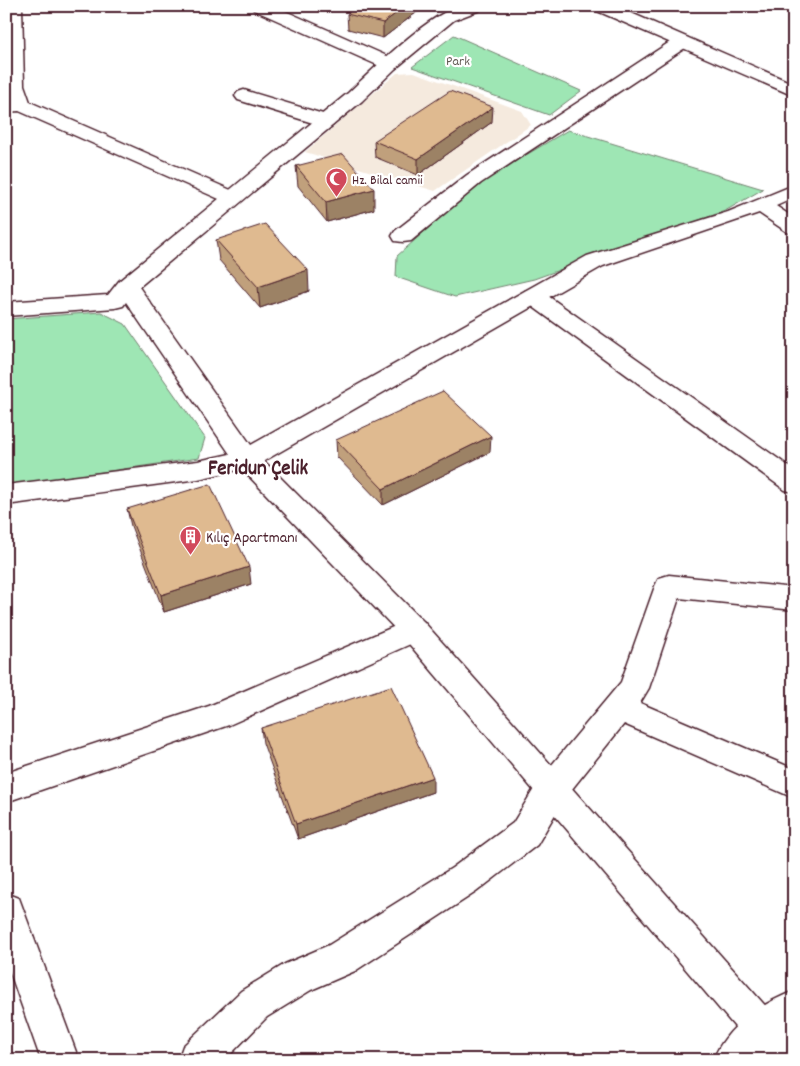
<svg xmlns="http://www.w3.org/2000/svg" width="800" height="1066" viewBox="0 0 800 1066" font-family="Dekko,sans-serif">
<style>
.built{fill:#f5eade}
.green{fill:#9ee6b4;stroke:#748270}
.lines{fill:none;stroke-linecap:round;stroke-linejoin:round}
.minor-casing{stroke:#4a1f2b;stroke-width:3}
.tertiary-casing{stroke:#4a1f2b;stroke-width:3}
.minor{fill:#fff;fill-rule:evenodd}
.tertiary{fill:#fff;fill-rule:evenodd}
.wall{fill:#c0a07c;stroke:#4a1f2b}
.shaded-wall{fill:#9c8265;stroke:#4a1f2b}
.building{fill:#dfba90;stroke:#4a1f2b}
.labels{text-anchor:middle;stroke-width:4.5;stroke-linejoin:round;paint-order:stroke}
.far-park-label{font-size:14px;fill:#635b54;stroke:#fff}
.far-poi-label{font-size:14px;fill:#4a1f2b;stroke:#fff;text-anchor:start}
.poi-label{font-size:16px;fill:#4a1f2b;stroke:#fff;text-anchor:start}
.district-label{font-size:21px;font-weight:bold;fill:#4a1f2b;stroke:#fff}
</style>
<rect width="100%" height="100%" fill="#fff"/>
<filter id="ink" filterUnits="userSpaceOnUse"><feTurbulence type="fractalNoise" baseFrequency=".02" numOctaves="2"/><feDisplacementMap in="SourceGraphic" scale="10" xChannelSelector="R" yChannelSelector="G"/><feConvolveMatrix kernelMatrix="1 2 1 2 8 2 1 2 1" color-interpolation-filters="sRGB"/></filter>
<g filter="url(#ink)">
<path class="built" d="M 414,72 L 522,111 L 531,125 L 435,191 L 305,152 L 397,73 Z"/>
<path class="green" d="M 454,35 L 581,91 L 549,115 L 412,67 Z
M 568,130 L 763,189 L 725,211 L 534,279 L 455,297 L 396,277 L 397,256 L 479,183 Z
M 101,312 L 125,324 L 205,438 L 199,458 L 6,486 L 6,319 Z"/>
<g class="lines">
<defs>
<path id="minor" d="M 6,6 L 22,6 L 24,85 L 30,102 L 240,194 L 243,198 L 240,202 L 233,204 L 226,202 L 19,111 L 6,112 L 6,100 L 11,100 L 6,86 Z
M 252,6 L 274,6 L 396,60 L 399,64 L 396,68 L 390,69 L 384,68 L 254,10 Z
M 682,37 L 688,38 L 691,42 L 688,46 L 481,183 L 411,241 L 403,242 L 395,241 L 392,236 L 395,231 L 467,175 L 676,38 Z
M 244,90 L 333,117 L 335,121 L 333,125 L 326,127 L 238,100 L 235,96 L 238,92 Z
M 533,289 L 541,291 L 794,470 L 794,492 L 785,490 L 525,301 L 522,296 L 525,291 Z
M 669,575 L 794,588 L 794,610 L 679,598 L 649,688 L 640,703 L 794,769 L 794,798 L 624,724 L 564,799 L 537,845 L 476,892 L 355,971 L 311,990 L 267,1017 L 225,1060 L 178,1060 L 183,1046 L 241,991 L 285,964 L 329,945 L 452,868 L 513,823 L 540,779 L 621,682 L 655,586 L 659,578 Z
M 414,618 L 424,622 L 429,630 L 424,638 L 229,725 L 6,802 L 6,773 L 209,706 Z
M 6,893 L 19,898 L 79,1060 L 41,1060 L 6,961 Z
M 794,991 L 794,1031 L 774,1041 L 758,1060 L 713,1060 C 727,1025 760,1005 794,991 Z"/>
<path id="tertiary" d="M 458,6 L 482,6 L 480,10 L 454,20 L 396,68 L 362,101 L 139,287 L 251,445 L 587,256 L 728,212 L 794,185 L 794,198 L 776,206 L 794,218 L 794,234 L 787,232 L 759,213 L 603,266 L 264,461 L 424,622 L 794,1038 L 794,1060 L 763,1060 L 404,638 L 242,469 L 198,479 L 6,505 L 6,485 L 198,461 L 230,454 L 126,302 L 123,306 L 115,308 L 6,316 L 6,302 L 108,295 L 119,281 L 348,93 C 377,66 422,20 458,6 Z
M 593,6 L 615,6 L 794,84 L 794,96 L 595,10 Z"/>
</defs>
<use href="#minor" class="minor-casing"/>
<use href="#tertiary" class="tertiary-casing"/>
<use href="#minor" class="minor"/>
<use href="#tertiary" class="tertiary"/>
</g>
<path class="wall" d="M 425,6 L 383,38 L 348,29 L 347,14 Z
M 492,122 L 418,175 L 375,157 L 374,141 Z
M 296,166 L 374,209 L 327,222 L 298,186 Z
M 216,240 L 309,291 L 260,308 L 219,260 Z
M 336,440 L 490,452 L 383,505 L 337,457 Z
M 127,509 L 251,584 L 164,612 L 131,526 Z
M 261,728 L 433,792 L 298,839 L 263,743 Z"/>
<path class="shaded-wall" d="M 406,6 L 425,6 L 383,38 L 383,23 Z
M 493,107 L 492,122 L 418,175 L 418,159 Z
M 374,189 L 374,209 L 327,222 L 326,202 Z
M 308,270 L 309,291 L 260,308 L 258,287 Z
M 491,436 L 490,452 L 383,505 L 383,489 Z
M 249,567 L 251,584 L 164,612 L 161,595 Z
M 433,777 L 433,792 L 298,839 L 296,824 Z"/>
<path class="building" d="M 358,6 L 406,6 L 383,23 L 347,14 Z
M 450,91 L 493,107 L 418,159 L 374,141 Z
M 343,154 L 374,189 L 326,202 L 296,166 Z
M 265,224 L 308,270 L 258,287 L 216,240 Z
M 443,391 L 491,436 L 383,489 L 336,440 Z
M 210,484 L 249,567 L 161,595 L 127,509 Z
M 391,686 L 433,777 L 296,824 L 261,728 Z"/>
</g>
<defs>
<symbol id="mosque-pin" viewBox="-11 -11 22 30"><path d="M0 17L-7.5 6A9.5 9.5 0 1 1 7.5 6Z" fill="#d1495b" stroke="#fff"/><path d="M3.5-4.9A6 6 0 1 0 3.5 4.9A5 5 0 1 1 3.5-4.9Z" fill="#fff"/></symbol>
<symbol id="building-pin" viewBox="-11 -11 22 30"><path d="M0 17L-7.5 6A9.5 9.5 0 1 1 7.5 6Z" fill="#d1495b" stroke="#fff"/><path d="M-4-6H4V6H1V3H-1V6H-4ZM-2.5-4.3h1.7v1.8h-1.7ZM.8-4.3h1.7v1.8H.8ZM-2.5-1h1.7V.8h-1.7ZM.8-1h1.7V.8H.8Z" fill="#fff"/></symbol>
</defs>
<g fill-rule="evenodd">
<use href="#mosque-pin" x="324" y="166" width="25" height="34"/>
<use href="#building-pin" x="178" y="524" width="25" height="34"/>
</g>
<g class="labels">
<g class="far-park-label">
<text x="458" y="65">Park</text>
</g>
<g class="far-poi-label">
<text x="352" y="184">Hz. Bilal camii</text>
</g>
<g class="poi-label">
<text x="206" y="542">Kılıç Apartmanı</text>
</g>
<g class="district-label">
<text x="258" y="474">Feridun Çelik</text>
</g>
</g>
<rect width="800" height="1066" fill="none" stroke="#fff" stroke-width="25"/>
<rect x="12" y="12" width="775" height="1041" fill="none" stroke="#4a1f2b" stroke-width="2" filter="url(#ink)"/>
</svg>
